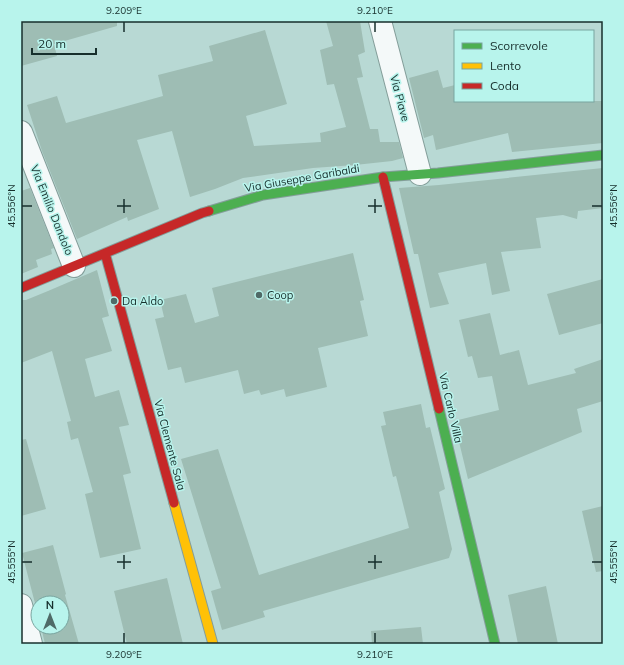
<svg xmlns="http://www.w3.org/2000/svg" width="624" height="665" viewBox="0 0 624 665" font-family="Mulish,sans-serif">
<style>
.building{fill:#9ebdb4}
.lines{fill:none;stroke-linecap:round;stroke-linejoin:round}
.street-casing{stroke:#849e9a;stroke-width:24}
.fast-casing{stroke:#849e9a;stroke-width:11}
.slow-casing{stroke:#849e9a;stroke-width:11}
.jam-casing{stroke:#849e9a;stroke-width:11}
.street{stroke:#f4f9f9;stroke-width:22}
.fast{stroke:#4caf50;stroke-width:9}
.slow{stroke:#ffc107;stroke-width:9}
.jam{stroke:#c62828;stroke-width:9}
.ticks{fill:none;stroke:#172f2c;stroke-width:1.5}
.poi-dot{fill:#4f6a67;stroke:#b8f4ec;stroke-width:1.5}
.labels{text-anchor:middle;stroke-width:3;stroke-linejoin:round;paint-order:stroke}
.street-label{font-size:11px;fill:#172f2c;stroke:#b8f4ec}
.poi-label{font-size:11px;fill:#172f2c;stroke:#b8f4ec;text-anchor:start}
.neatline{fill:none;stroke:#172f2c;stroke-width:1.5}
.ticks-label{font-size:10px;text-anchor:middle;fill:#172f2c}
</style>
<rect width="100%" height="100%" fill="#b8d9d4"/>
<path class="building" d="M 21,21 L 117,21 L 117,26 L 54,44 L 57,56 L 21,66 Z
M 326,21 L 360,21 L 365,52 L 358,55 L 363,77 L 357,78 L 370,129 L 378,129 L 380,142 L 399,142 L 403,158 L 392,161 L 355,165 L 313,168 L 243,178 L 215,189 L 190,197 L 172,131 L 137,140 L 159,209 L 128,221 L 127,217 L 77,239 L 42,151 L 27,105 L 57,96 L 66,123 L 163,96 L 158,75 L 213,61 L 209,46 L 265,30 L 287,104 L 246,116 L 254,146 L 321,142 L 320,133 L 346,127 L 334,84 L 327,85 L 320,50 L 333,46 Z
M 438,70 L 443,88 L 455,85 L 455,101 L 603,101 L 603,143 L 512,152 L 508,133 L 436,150 L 433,135 L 424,138 L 409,78 Z
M 603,168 L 603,208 L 578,211 L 577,219 L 563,215 L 536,218 L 541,248 L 501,252 L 510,291 L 492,295 L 486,263 L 438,273 L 449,304 L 430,308 L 418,254 L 414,254 L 399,188 L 439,185 Z
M 30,188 L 54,248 L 51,249 L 52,254 L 36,260 L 38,267 L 21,274 L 21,191 Z
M 353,253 L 364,300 L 360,301 L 368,336 L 318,348 L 327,387 L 286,397 L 284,389 L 261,395 L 259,390 L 244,394 L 238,370 L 185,383 L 181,367 L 168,370 L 155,319 L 164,317 L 160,300 L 186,294 L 195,323 L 219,316 L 212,288 Z
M 97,270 L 109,316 L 102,318 L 112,351 L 85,359 L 95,397 L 119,390 L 129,425 L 119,427 L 131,473 L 123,475 L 141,549 L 100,558 L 85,494 L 93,492 L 78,438 L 71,440 L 67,422 L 71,421 L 52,351 L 21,363 L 21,300 L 26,300 L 48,291 Z
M 603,279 L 603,323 L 559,335 L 547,294 Z
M 490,313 L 500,355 L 519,350 L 528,385 L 576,373 L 574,369 L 603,359 L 603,401 L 577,409 L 582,432 L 468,479 L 454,421 L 499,410 L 492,376 L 478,378 L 472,356 L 468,357 L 459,320 Z
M 421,404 L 426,428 L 430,427 L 445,489 L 439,492 L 452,549 L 449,558 L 263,611 L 265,617 L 222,630 L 211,591 L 221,588 L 181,459 L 218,449 L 259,575 L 409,528 L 396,476 L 393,477 L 381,426 L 386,425 L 383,412 Z
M 26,439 L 46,509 L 21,516 L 21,440 Z
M 603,506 L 603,571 L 596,572 L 582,511 Z
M 53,545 L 66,594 L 65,595 L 79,644 L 45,644 L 41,627 L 62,627 L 62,603 L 38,603 L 38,615 L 22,553 Z
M 167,578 L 183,644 L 127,644 L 114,591 Z
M 546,586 L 558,644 L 518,644 L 508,595 Z
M 421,627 L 423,644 L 372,644 L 371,631 Z"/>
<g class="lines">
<defs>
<path id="street" d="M 380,21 L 420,174
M 21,132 L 74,266
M 21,605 L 31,644"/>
<path id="fast" d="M 209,211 L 263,195 L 383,177 L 438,173 L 603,155
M 439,409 L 495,644"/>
<path id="slow" d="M 174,503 L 213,644"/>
<path id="jam" d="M 383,177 L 439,409
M 105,253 L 174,503
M 21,288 L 202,213 L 209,211"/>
</defs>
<use href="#street" class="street-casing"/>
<use href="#fast" class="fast-casing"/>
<use href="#slow" class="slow-casing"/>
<use href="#jam" class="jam-casing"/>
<use href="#street" class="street"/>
<use href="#fast" class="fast"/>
<use href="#slow" class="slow"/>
<use href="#jam" class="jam"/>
</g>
<path class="ticks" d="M 124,22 L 124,32M 375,22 L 375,32M 124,199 L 124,213M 375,199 L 375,213M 22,206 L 32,206M 117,206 L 131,206M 368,206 L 382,206M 592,206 L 602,206M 124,555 L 124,569M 375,555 L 375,569M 22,562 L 32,562M 117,562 L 131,562M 368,562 L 382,562M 592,562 L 602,562M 124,633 L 124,643M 375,633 L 375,643"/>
<g class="poi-dot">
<circle cx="259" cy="295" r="4"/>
<circle cx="114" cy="301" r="4"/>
</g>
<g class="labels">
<g class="street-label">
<text transform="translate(400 98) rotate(75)" y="4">Via Piave</text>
<text transform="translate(302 178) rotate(-10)" y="4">Via Giuseppe Garibaldi</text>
<text transform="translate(52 210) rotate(68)" y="4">Via Emilio Dandolo</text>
<text transform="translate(451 408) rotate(77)" y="4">Via Carlo Villa</text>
<text transform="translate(170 445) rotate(75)" y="4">Via Clemente Sala</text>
</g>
<g class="poi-label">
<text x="267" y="299">Coop</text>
<text x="122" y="305">Da Aldo</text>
</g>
</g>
<rect width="624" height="665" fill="none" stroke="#b8f4ec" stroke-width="44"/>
<rect x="454" y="30" width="140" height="72" fill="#b8f4ec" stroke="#78a59f"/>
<rect x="462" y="43" width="20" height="6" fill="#4caf50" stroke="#78a59f"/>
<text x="490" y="50" font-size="12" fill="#172f2c">Scorrevole</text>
<rect x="462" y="63" width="20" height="6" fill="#ffc107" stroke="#78a59f"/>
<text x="490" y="70" font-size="12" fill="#172f2c">Lento</text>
<rect x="462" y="83" width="20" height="6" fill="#c62828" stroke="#78a59f"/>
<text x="490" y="90" font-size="12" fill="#172f2c">Coda</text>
<g transform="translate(50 615)"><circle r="19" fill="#b8f4ec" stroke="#78a59f"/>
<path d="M0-3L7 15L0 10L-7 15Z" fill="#4f6a67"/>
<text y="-6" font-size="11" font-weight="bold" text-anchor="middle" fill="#172f2c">N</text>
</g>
<path d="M32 48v6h64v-6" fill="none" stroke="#172f2c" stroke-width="2"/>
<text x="38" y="48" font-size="12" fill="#172f2c" stroke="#b8f4ec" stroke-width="3" paint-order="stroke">20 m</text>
<rect x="22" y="22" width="580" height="621" class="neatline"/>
<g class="ticks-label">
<text x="124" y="14">9.209°E</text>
<text x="375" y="14">9.210°E</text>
<text transform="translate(11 206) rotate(-90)" y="4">45.556°N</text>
<text transform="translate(613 206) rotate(-90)" y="4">45.556°N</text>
<text transform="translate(11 562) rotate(-90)" y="4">45.555°N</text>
<text transform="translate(613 562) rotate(-90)" y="4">45.555°N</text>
<text x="124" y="658">9.209°E</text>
<text x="375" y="658">9.210°E</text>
</g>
</svg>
